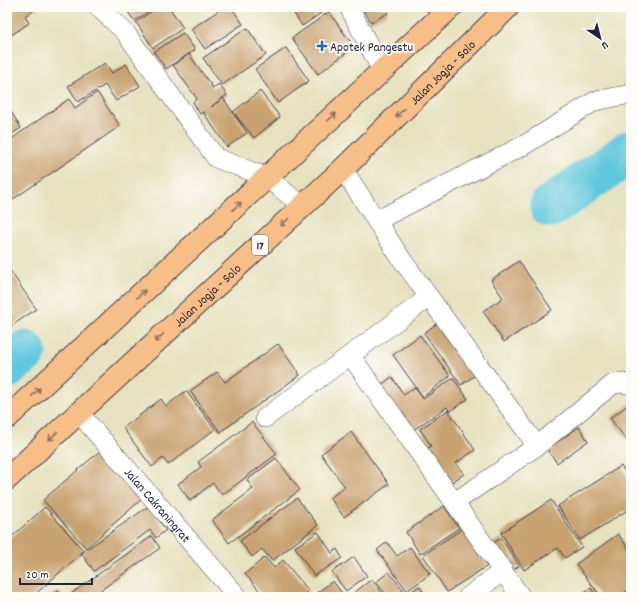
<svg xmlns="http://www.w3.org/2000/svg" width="638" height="604" viewBox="0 0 638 604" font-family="Dekko,sans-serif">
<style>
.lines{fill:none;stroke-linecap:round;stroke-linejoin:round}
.river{stroke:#61c8dd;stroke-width:43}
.building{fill:#c8a271}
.street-casing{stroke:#3f3f4f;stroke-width:20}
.highway-casing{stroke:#3f3f4f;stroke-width:24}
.street{stroke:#fff;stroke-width:19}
.highway{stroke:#f7be88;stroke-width:22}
.oneway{stroke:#8c7062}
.poi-dot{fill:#1f6fb2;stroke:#fdfcf7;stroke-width:1.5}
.labels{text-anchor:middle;stroke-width:4;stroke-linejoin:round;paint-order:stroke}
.shield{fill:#fdfcf7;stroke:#646373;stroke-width:1}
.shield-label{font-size:12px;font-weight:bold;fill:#22223b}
.poi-label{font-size:13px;fill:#22223b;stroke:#fdfcf7;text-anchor:start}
.street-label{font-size:13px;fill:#22223b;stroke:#fdfcf7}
</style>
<rect width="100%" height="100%" fill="#fdfcf7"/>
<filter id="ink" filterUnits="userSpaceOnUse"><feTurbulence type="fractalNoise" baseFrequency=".025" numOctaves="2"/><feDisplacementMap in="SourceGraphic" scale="8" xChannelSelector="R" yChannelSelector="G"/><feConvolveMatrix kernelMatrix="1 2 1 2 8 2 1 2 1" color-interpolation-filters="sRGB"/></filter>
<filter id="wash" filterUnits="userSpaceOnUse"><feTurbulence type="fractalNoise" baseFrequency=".012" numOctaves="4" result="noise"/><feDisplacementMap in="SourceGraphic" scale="16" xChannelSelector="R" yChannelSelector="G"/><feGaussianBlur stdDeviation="0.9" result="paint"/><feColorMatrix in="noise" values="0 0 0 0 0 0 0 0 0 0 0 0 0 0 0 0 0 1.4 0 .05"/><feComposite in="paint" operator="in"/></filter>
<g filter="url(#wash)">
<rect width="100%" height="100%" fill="#e6e1be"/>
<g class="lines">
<path class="river" d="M 551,206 L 631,151
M 7,367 L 25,352"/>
</g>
<g id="blocks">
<path class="building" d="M 7,7 L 38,7 L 25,16 L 29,23 L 7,38 Z
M 125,7 L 156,7 L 134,21 Z
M 158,7 L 169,7 L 183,28 L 153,48 L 136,22 Z
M 224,7 L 231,7 L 243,24 L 205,49 L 191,29 Z
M 290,7 L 330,7 L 302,26 Z
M 361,7 L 384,7 L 388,13 L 371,22 Z
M 329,12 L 354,47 L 318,74 L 292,38 Z
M 247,28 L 266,55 L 222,85 L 203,58 Z
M 183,33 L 195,50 L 166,69 L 154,52 Z
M 286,48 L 309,81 L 278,103 L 255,69 Z
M 189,54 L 213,88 L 219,84 L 227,95 L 211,107 L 223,98 L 247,133 L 227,147 L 203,112 L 200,114 L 193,102 L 197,99 L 173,65 Z
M 105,63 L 112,73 L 126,64 L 140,86 L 116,101 L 105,85 L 78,102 L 68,86 Z
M 260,91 L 280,117 L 254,138 L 233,112 Z
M 97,92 L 120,126 L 9,202 L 7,199 L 7,142 L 69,99 L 75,108 Z
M 10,110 L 21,128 L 7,137 L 7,112 Z
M 519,261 L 552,310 L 504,342 L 483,311 L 503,298 L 491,280 Z
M 7,266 L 36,309 L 7,329 Z
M 443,319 L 481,371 L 461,385 L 424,333 Z
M 420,335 L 450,376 L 423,397 L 393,355 Z
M 278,344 L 300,375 L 220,432 L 190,391 L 217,372 L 225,382 Z
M 392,377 L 404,395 L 415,387 L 423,399 L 453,378 L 468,399 L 450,411 L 447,407 L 409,433 L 377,388 Z
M 186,391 L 215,429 L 168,465 L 163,458 L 152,467 L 123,428 L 161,399 L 166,406 Z
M 631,403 L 631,446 L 610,418 Z
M 448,410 L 475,450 L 456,463 L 464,474 L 444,487 L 421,453 L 431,446 L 420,429 Z
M 252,422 L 277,454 L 222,495 L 213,483 L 190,501 L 178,484 L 201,467 L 198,462 Z
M 579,427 L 588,441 L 557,463 L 547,449 Z
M 351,432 L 389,484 L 344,517 L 330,498 L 345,487 L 321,454 Z
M 100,451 L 142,499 L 86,548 L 43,500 Z
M 276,458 L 300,490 L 229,543 L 212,520 L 253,489 L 247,480 Z
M 621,466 L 631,481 L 631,508 L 580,540 L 558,506 Z
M 297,498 L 318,525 L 272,561 L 262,549 L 252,557 L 240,541 Z
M 551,500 L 582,547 L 565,558 L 558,548 L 524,570 L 501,533 Z
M 149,506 L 166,530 L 156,538 L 150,530 L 94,571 L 81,553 Z
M 444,506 L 459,528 L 420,554 L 406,532 Z
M 45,507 L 84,551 L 32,597 L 7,597 L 7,541 Z
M 462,529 L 487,566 L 447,592 L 423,555 Z
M 318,532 L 332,553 L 337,549 L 342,558 L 314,576 L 295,547 Z
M 618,534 L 631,552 L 631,588 L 618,597 L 601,597 L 576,564 Z
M 152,536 L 160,548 L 91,597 L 74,597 L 72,593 Z
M 501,538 L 519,566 L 507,574 L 489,546 Z
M 387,542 L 397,556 L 410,547 L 430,574 L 407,591 L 377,550 Z
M 265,557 L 274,568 L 283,560 L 309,591 L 302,597 L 265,597 L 245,574 Z
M 354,557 L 367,576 L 346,591 L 332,572 Z
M 389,572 L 407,595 L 419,586 L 427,597 L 388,597 L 376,582 Z
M 372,579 L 385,597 L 351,597 L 350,596 Z
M 333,581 L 343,595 L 341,597 L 311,597 Z
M 591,588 L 597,597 L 576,597 Z
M 58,590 L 63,597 L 48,597 Z"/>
</g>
</g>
<g filter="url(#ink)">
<use href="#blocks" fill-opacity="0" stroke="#3f3f4f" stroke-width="1"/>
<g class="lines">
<defs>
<g id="street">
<path d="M 98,7 L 125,32 L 216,158 L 266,177 L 303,206"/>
<path d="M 349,7 L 382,71"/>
<path d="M 376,221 L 526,144 L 595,101 L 631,94"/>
<path d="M 429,297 L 537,446"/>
<path d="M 351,356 L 521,597"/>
<path id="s1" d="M 79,413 L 238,597"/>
<path d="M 265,418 L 429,297 L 400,257 L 343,169"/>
<path d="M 455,502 L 537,446 L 613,384 L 623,383 L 631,385"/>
<path d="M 468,597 L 503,571"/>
</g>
<g id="highway">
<path d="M 7,418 L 451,7"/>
<path id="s2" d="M 7,479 L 343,169 L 508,7"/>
</g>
</defs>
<use href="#street" class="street-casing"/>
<use href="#highway" class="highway-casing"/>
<use href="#street" class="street"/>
<use href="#highway" class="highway"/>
</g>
<defs><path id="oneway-shaft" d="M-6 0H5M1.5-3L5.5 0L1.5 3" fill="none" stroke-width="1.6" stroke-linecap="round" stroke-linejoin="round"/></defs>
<g class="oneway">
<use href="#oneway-shaft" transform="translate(400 113) rotate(136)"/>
<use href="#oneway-shaft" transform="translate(332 117) rotate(-42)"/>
<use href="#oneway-shaft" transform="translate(237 206) rotate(-43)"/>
<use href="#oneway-shaft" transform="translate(285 222) rotate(137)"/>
<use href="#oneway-shaft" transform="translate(141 294) rotate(-43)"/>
<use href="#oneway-shaft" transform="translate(159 338) rotate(137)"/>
<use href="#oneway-shaft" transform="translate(36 392) rotate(-43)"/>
<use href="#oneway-shaft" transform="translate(53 436) rotate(137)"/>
</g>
</g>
<path class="poi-dot" d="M320 40h4v4h4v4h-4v4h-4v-4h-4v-4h4z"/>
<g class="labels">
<rect class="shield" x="252" y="235" width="16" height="20" rx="3"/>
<g class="shield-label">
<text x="260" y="249">17</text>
</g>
<g class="poi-label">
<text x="330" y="51">Apotek Pangestu</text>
</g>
<g class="street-label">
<text dy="5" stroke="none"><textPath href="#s2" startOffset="596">Jalan Jogja - Solo</textPath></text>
<text dy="5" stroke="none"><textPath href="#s2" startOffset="272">Jalan Jogja - Solo</textPath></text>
<text dy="5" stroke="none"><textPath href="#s1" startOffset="121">Jalan Cakraningrat</textPath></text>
</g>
</g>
<rect width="638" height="604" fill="none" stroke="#fdfcf7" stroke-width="24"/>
<g transform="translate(600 38) rotate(145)" stroke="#fdfcf7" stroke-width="3" paint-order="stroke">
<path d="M0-3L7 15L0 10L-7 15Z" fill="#22223b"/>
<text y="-6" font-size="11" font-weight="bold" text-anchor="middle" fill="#22223b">U</text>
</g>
<path d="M20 578v6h72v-6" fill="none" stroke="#22223b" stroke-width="2"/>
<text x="26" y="578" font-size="12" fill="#22223b" stroke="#fdfcf7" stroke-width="3" paint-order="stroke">20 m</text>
</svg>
